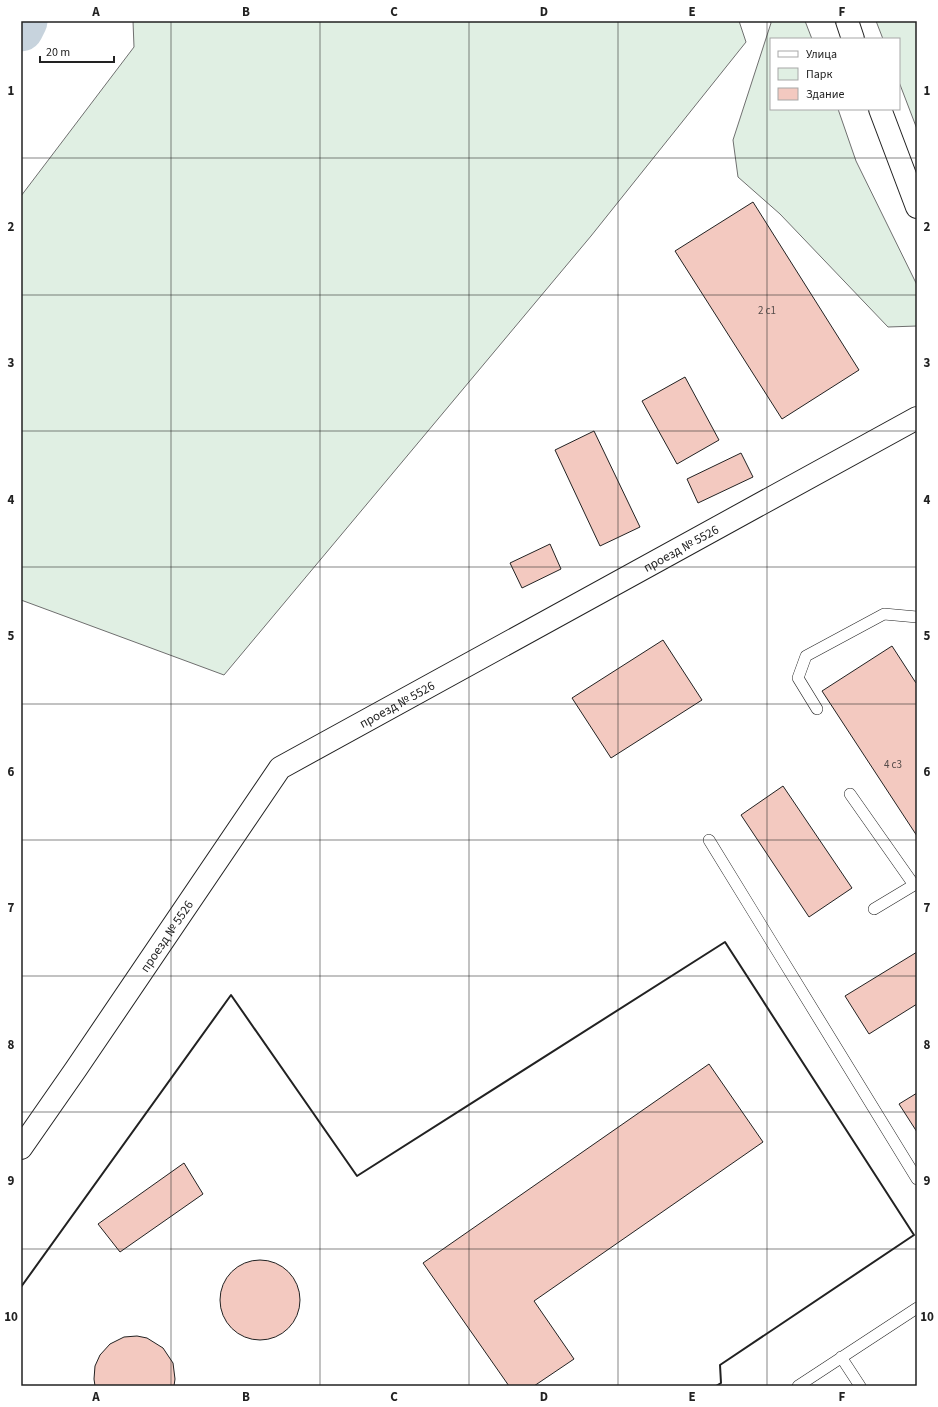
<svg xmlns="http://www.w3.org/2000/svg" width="938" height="1407" viewBox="0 0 938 1407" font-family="'Source Sans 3',sans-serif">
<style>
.green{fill:#e0efe3;stroke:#6f6f6f}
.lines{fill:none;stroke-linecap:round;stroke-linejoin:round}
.river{stroke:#c7d3dd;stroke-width:45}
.building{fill:#f3c9c0;stroke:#222}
.lane-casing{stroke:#222;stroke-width:12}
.street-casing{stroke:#222;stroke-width:24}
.secondary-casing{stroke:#222;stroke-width:24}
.lane{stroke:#fff;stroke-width:11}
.street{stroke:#fff;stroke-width:22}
.secondary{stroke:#fff;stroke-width:22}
.wall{stroke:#222;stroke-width:2}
.grid{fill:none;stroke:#222;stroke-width:1;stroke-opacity:0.55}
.labels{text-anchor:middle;stroke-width:3;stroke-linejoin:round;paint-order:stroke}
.number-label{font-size:11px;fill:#564c4a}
.street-label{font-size:13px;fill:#222;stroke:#fff}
.neatline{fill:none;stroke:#222;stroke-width:1.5}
.grid-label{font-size:13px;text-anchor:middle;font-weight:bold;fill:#222}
</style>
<rect width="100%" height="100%" fill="#fff"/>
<path class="green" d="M 133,21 L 739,21 L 746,42 L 591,236 L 224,675 L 21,600 L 21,196 L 134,47 Z
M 770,21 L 805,21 L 812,39 L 771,39 L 771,109 L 838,109 L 856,161 L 917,285 L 917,326 L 888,327 L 780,214 L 738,177 L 733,140 L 771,23 Z
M 876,21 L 917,21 L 917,129 L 899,82 L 899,39 L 883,39 Z"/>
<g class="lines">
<path class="river" d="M 21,29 L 25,21"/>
</g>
<path class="building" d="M 753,202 L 859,370 L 782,419 L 675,251 Z
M 685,377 L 719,440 L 677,464 L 642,401 Z
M 594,431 L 640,527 L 600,546 L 555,450 Z
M 741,453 L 753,477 L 698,503 L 687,479 Z
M 550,544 L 561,569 L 522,588 L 510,563 Z
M 663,640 L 702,700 L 611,758 L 572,698 Z
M 892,646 L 916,683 L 917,682 L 917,836 L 822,691 Z
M 783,786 L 852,888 L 809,917 L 741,815 Z
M 917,952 L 917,1004 L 869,1034 L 845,996 Z
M 709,1064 L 763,1142 L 534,1301 L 574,1359 L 534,1386 L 509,1386 L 423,1263 Z
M 917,1093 L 917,1132 L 899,1104 Z
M 184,1163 L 203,1194 L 120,1252 L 98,1224 Z
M220 1300a40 40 0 1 1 80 0a40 40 0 1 1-80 0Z
M 137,1336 L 147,1338 L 163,1348 L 173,1363 L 175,1379 L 174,1386 L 95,1386 L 94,1379 L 95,1366 L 100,1355 L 110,1344 L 124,1337 Z"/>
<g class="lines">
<defs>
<path id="lane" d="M 817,709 L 798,678 L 806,656 L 884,614 L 917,617
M 850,794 L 914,885 L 874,909
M 709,840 L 917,1179
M 841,1357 L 860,1386
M 798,1386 L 917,1308"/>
<g id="street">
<path id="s1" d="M 21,1148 L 76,1069 L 280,768 L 917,418"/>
</g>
<path id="secondary" d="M 847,21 L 853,39
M 880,109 L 917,207"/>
</defs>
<use href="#lane" class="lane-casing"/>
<use href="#street" class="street-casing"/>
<use href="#secondary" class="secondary-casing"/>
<use href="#lane" class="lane"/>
<use href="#street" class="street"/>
<use href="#secondary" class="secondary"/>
<path class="wall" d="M 21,1287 L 231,995 L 357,1176 L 725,942 L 914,1235 L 720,1365 L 721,1383 L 716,1386"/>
</g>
<path class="grid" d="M 171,21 L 171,1386M 320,21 L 320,1386M 469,21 L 469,1386M 618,21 L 618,1386M 767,21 L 767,1386M 21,158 L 917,158M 21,295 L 917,295M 21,431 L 917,431M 21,567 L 917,567M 21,704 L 917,704M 21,840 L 917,840M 21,976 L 917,976M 21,1112 L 917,1112M 21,1249 L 917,1249"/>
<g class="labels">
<g class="number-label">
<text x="767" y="314">2 с1</text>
<text x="893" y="768">4 с3</text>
</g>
<g class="street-label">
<text dy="5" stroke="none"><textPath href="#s1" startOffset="917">проезд № 5526</textPath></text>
<text dy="5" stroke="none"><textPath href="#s1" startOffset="593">проезд № 5526</textPath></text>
<text dy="5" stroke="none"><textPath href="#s1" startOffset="257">проезд № 5526</textPath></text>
</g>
</g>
<rect width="938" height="1407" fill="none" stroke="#ffffff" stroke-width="44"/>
<rect x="770" y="38" width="130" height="72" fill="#ffffff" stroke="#a7a7a7"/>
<rect x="778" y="51" width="20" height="6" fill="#ffffff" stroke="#a7a7a7"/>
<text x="806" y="58" font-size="12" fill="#222222">Улица</text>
<rect x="778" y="68" width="20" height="12" fill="#e0efe3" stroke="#a7a7a7"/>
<text x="806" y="78" font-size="12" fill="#222222">Парк</text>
<rect x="778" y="88" width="20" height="12" fill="#f3c9c0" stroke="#a7a7a7"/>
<text x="806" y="98" font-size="12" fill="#222222">Здание</text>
<path d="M40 56v6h74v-6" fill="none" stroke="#222222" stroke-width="2"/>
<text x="46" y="56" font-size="12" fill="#222222" stroke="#ffffff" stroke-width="3" paint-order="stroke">20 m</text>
<rect x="22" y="22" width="894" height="1363" class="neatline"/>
<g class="grid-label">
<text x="96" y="16">A</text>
<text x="246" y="16">B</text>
<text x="394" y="16">C</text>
<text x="544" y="16">D</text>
<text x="692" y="16">E</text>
<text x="842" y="16">F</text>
<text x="11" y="95">1</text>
<text x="927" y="95">1</text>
<text x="11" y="231">2</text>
<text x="927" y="231">2</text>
<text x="11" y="367">3</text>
<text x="927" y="367">3</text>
<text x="11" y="504">4</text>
<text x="927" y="504">4</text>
<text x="11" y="640">5</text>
<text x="927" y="640">5</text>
<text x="11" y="776">6</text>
<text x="927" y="776">6</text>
<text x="11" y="912">7</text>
<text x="927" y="912">7</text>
<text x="11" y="1049">8</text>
<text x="927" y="1049">8</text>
<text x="11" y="1185">9</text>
<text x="927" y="1185">9</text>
<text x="11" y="1321">10</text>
<text x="927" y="1321">10</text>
<text x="96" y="1401">A</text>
<text x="246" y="1401">B</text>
<text x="394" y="1401">C</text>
<text x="544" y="1401">D</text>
<text x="692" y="1401">E</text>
<text x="842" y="1401">F</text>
</g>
</svg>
